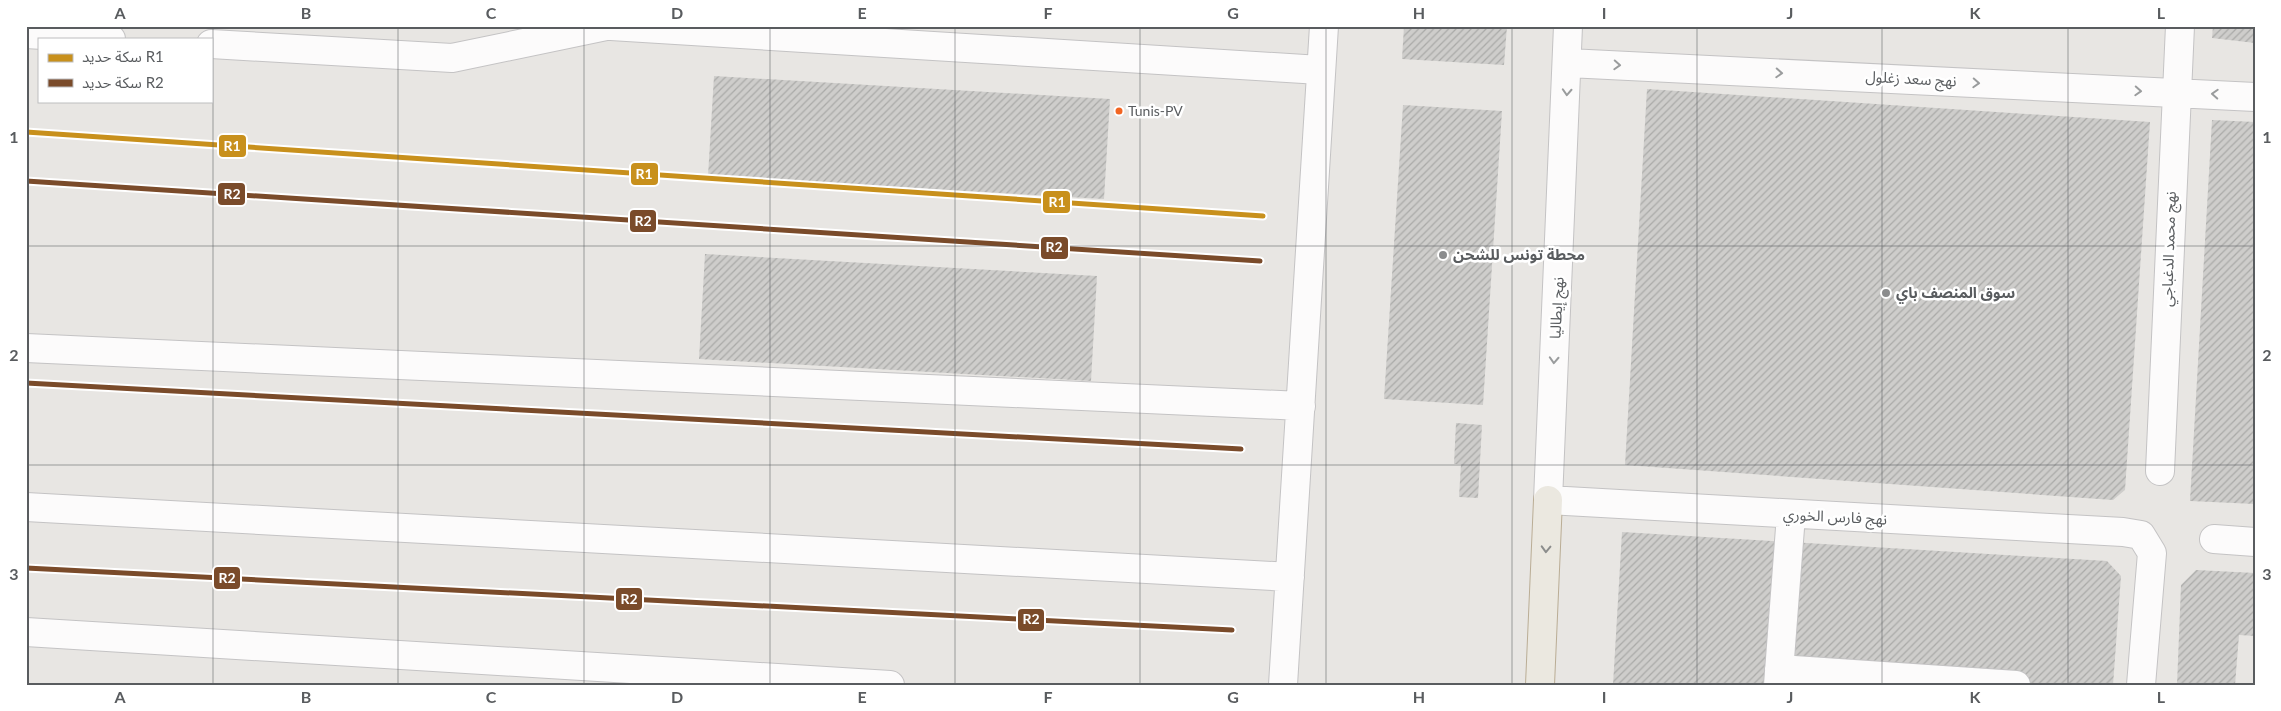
<svg xmlns="http://www.w3.org/2000/svg" width="2281" height="711" viewBox="0 0 2281 711" font-family="Lato,'Noto Sans Arabic',sans-serif">
<style>
.building{fill:url(#building-hatch)}
.lines{fill:none;stroke-linecap:round;stroke-linejoin:round}
.minor-casing{stroke:#c4c3c4;stroke-width:30}
.highway-casing{stroke:#baad95;stroke-width:30}
.minor{stroke:#fcfbfb;stroke-width:28}
.highway{stroke:#ebe8e0;stroke-width:28}
.rail-1-casing{stroke:#fff;stroke-width:9}
.rail-2-casing{stroke:#fff;stroke-width:9}
.rail-1{stroke:#c8901c;stroke-width:5}
.rail-2{stroke:#7a4b2a;stroke-width:5}
.oneway{stroke:#9a9c9d}
.oneway2{stroke:#8c8d8c}
.grid{fill:none;stroke:#595c5f;stroke-width:1;stroke-opacity:0.55}
.bus-dot{fill:#f26522;stroke:#fff;stroke-width:2}
.poi-dot{fill:#8b8c8d;stroke:#fff;stroke-width:2}
.labels{text-anchor:middle;stroke-width:5;stroke-linejoin:round;paint-order:stroke}
.bus-label{font-size:14px;fill:#595c5f;stroke:#fff;text-anchor:start}
.street-label{font-size:15px;fill:#595c5f;stroke:#fff}
.poi-label{font-size:15px;font-weight:bold;fill:#595c5f;stroke:#fff;text-anchor:start}
.line-badge{stroke:#fff;stroke-width:2}
.badge-label{font-size:14px;text-anchor:middle;font-weight:bold;fill:#fff}
.neatline{fill:none;stroke:#595c5f;stroke-width:2}
.grid-label{font-size:16px;text-anchor:middle;font-weight:bold;fill:#595c5f}
</style>
<defs>
<pattern id="building-hatch" width="6" height="6" patternUnits="userSpaceOnUse" patternTransform="scale(1.25)"><rect width="6" height="6" fill="#cecdcb"/><path d="M-1 1l2-2M0 6l6-6M5 7l2-2" fill="none" stroke="#aaaaa8"/></pattern>
</defs>
<rect width="100%" height="100%" fill="#e8e6e3"/>
<path class="building" d="M 1404,26 L 1507,26 L 1504,65 L 1402,59 Z
M 2213,26 L 2255,26 L 2255,43 L 2212,38 Z
M 714,76 L 1110,99 L 1104,199 L 708,176 Z
M 1647,89 L 2150,122 L 2125,490 L 2113,500 L 1625,465 Z
M 1403,105 L 1502,111 L 1483,405 L 1384,399 Z
M 2212,120 L 2255,122 L 2255,504 L 2190,501 Z
M 705,254 L 1097,276 L 1091,381 L 699,359 Z
M 1456,423 L 1482,425 L 1478,498 L 1459,497 L 1461,464 L 1454,464 Z
M 1622,532 L 2107,561 L 2121,576 L 2113,685 L 1613,685 Z
M 2196,570 L 2255,573 L 2255,636 L 2239,635 L 2235,685 L 2177,685 L 2181,585 Z"/>
<g class="lines">
<defs>
<path id="minor" d="M 611,26 L 1320,70
M 1568,26 L 1548,500 L 2123,532 L 2141,535 L 2152,553 L 2141,685
M 26,34 L 111,39
M 211,44 L 452,58 L 606,26
M 1568,63 L 2255,97
M 26,348 L 1301,406
M 2160,471 L 2180,26
M 26,507 L 1290,577
M 2214,539 L 2255,542
M 26,632 L 890,685
M 1779,669 L 2016,685
M 1283,685 L 1324,26
M 1778,685 L 1791,515"/>
<path id="highway" d="M 1540,685 L 1548,500"/>
</defs>
<use href="#minor" class="minor-casing"/>
<use href="#highway" class="highway-casing"/>
<use href="#minor" class="minor"/>
<use href="#highway" class="highway"/>
<defs>
<path id="rail-1" d="M 26,132 L 1263,216"/>
<path id="rail-2" d="M 26,181 L 1260,261
M 26,383 L 1241,449
M 26,568 L 1232,630"/>
</defs>
<use href="#rail-1" class="rail-1-casing"/>
<use href="#rail-2" class="rail-2-casing"/>
<use href="#rail-1" class="rail-1"/>
<use href="#rail-2" class="rail-2"/>
</g>
<defs><path id="oneway-chevron" d="M-2-3.5L2.5 0L-2 3.5" fill="none" stroke-width="1.6" stroke-linecap="round" stroke-linejoin="round" transform="scale(1.25)"/></defs>
<g class="oneway">
<use href="#oneway-chevron" transform="translate(1617 65) rotate(3)"/>
<use href="#oneway-chevron" transform="translate(1779 73) rotate(3)"/>
<use href="#oneway-chevron" transform="translate(1976 83) rotate(3)"/>
<use href="#oneway-chevron" transform="translate(2138 91) rotate(3)"/>
<use href="#oneway-chevron" transform="translate(1567 92) rotate(93)"/>
<use href="#oneway-chevron" transform="translate(2215 94) rotate(-177)"/>
<use href="#oneway-chevron" transform="translate(1554 360) rotate(93)"/>
</g>
<use class="oneway2" href="#oneway-chevron" transform="translate(1546 549) rotate(92)"/>
<path class="grid" d="M 213,26 L 213,685M 398,26 L 398,685M 584,26 L 584,685M 770,26 L 770,685M 955,26 L 955,685M 1140,26 L 1140,685M 1326,26 L 1326,685M 1512,26 L 1512,685M 1697,26 L 1697,685M 1882,26 L 1882,685M 2068,26 L 2068,685M 26,246 L 2255,246M 26,465 L 2255,465"/>
<circle class="bus-dot" cx="1119" cy="111" r="4.5"/>
<g class="poi-dot">
<circle cx="1443" cy="255" r="5"/>
<circle cx="1886" cy="293" r="5"/>
</g>
<g class="labels">
<g class="bus-label">
<text x="1128" y="116">Tunis-PV</text>
</g>
<g class="street-label">
<text transform="translate(1911 79) rotate(3)" y="5">نهج سعد زغلول</text>
<text transform="translate(2169 249) rotate(-88)" y="5">نهج محمد الدغباجي</text>
<text transform="translate(1557 308) rotate(-87)" y="5">نهج إيطاليا</text>
<text transform="translate(1835 517) rotate(3)" y="5">نهج فارس الخوري</text>
</g>
<g class="poi-label">
<text x="1453" y="260">محطة تونس للشحن</text>
<text x="1896" y="298">سوق المنصف باي</text>
</g>
</g>
<g class="line-badge">
<rect x="218" y="134" width="29" height="24" rx="5" fill="#c8901c"/>
<rect x="630" y="162" width="29" height="24" rx="5" fill="#c8901c"/>
<rect x="217" y="182" width="29" height="24" rx="5" fill="#7a4b2a"/>
<rect x="1042" y="190" width="29" height="24" rx="5" fill="#c8901c"/>
<rect x="629" y="209" width="28" height="24" rx="5" fill="#7a4b2a"/>
<rect x="1040" y="236" width="29" height="24" rx="5" fill="#7a4b2a"/>
<rect x="213" y="566" width="28" height="24" rx="5" fill="#7a4b2a"/>
<rect x="615" y="587" width="28" height="24" rx="5" fill="#7a4b2a"/>
<rect x="1017" y="608" width="28" height="24" rx="5" fill="#7a4b2a"/>
</g>
<g class="badge-label">
<text x="232" y="151">R1</text>
<text x="644" y="179">R1</text>
<text x="232" y="199">R2</text>
<text x="1057" y="207">R1</text>
<text x="643" y="226">R2</text>
<text x="1054" y="252">R2</text>
<text x="227" y="583">R2</text>
<text x="629" y="604">R2</text>
<text x="1031" y="624">R2</text>
</g>
<rect width="2281" height="711" fill="none" stroke="#ffffff" stroke-width="55"/>
<rect x="38" y="38" width="175" height="65" fill="#ffffff" stroke="#bdbebf"/>
<rect x="48" y="54" width="25" height="8" fill="#c8901c" stroke="#bdbebf"/>
<text x="82" y="62" font-size="15" fill="#595c5f">سكة حديد R1</text>
<rect x="48" y="79" width="25" height="8" fill="#7a4b2a" stroke="#bdbebf"/>
<text x="82" y="88" font-size="15" fill="#595c5f">سكة حديد R2</text>
<rect x="28" y="28" width="2226" height="656" class="neatline"/>
<g class="grid-label">
<text x="120" y="19">A</text>
<text x="306" y="19">B</text>
<text x="491" y="19">C</text>
<text x="677" y="19">D</text>
<text x="862" y="19">E</text>
<text x="1048" y="19">F</text>
<text x="1233" y="19">G</text>
<text x="1419" y="19">H</text>
<text x="1604" y="19">I</text>
<text x="1790" y="19">J</text>
<text x="1975" y="19">K</text>
<text x="2161" y="19">L</text>
<text x="14" y="143">1</text>
<text x="2267" y="143">1</text>
<text x="14" y="361">2</text>
<text x="2267" y="361">2</text>
<text x="14" y="580">3</text>
<text x="2267" y="580">3</text>
<text x="120" y="703">A</text>
<text x="306" y="703">B</text>
<text x="491" y="703">C</text>
<text x="677" y="703">D</text>
<text x="862" y="703">E</text>
<text x="1048" y="703">F</text>
<text x="1233" y="703">G</text>
<text x="1419" y="703">H</text>
<text x="1604" y="703">I</text>
<text x="1790" y="703">J</text>
<text x="1975" y="703">K</text>
<text x="2161" y="703">L</text>
</g>
</svg>
